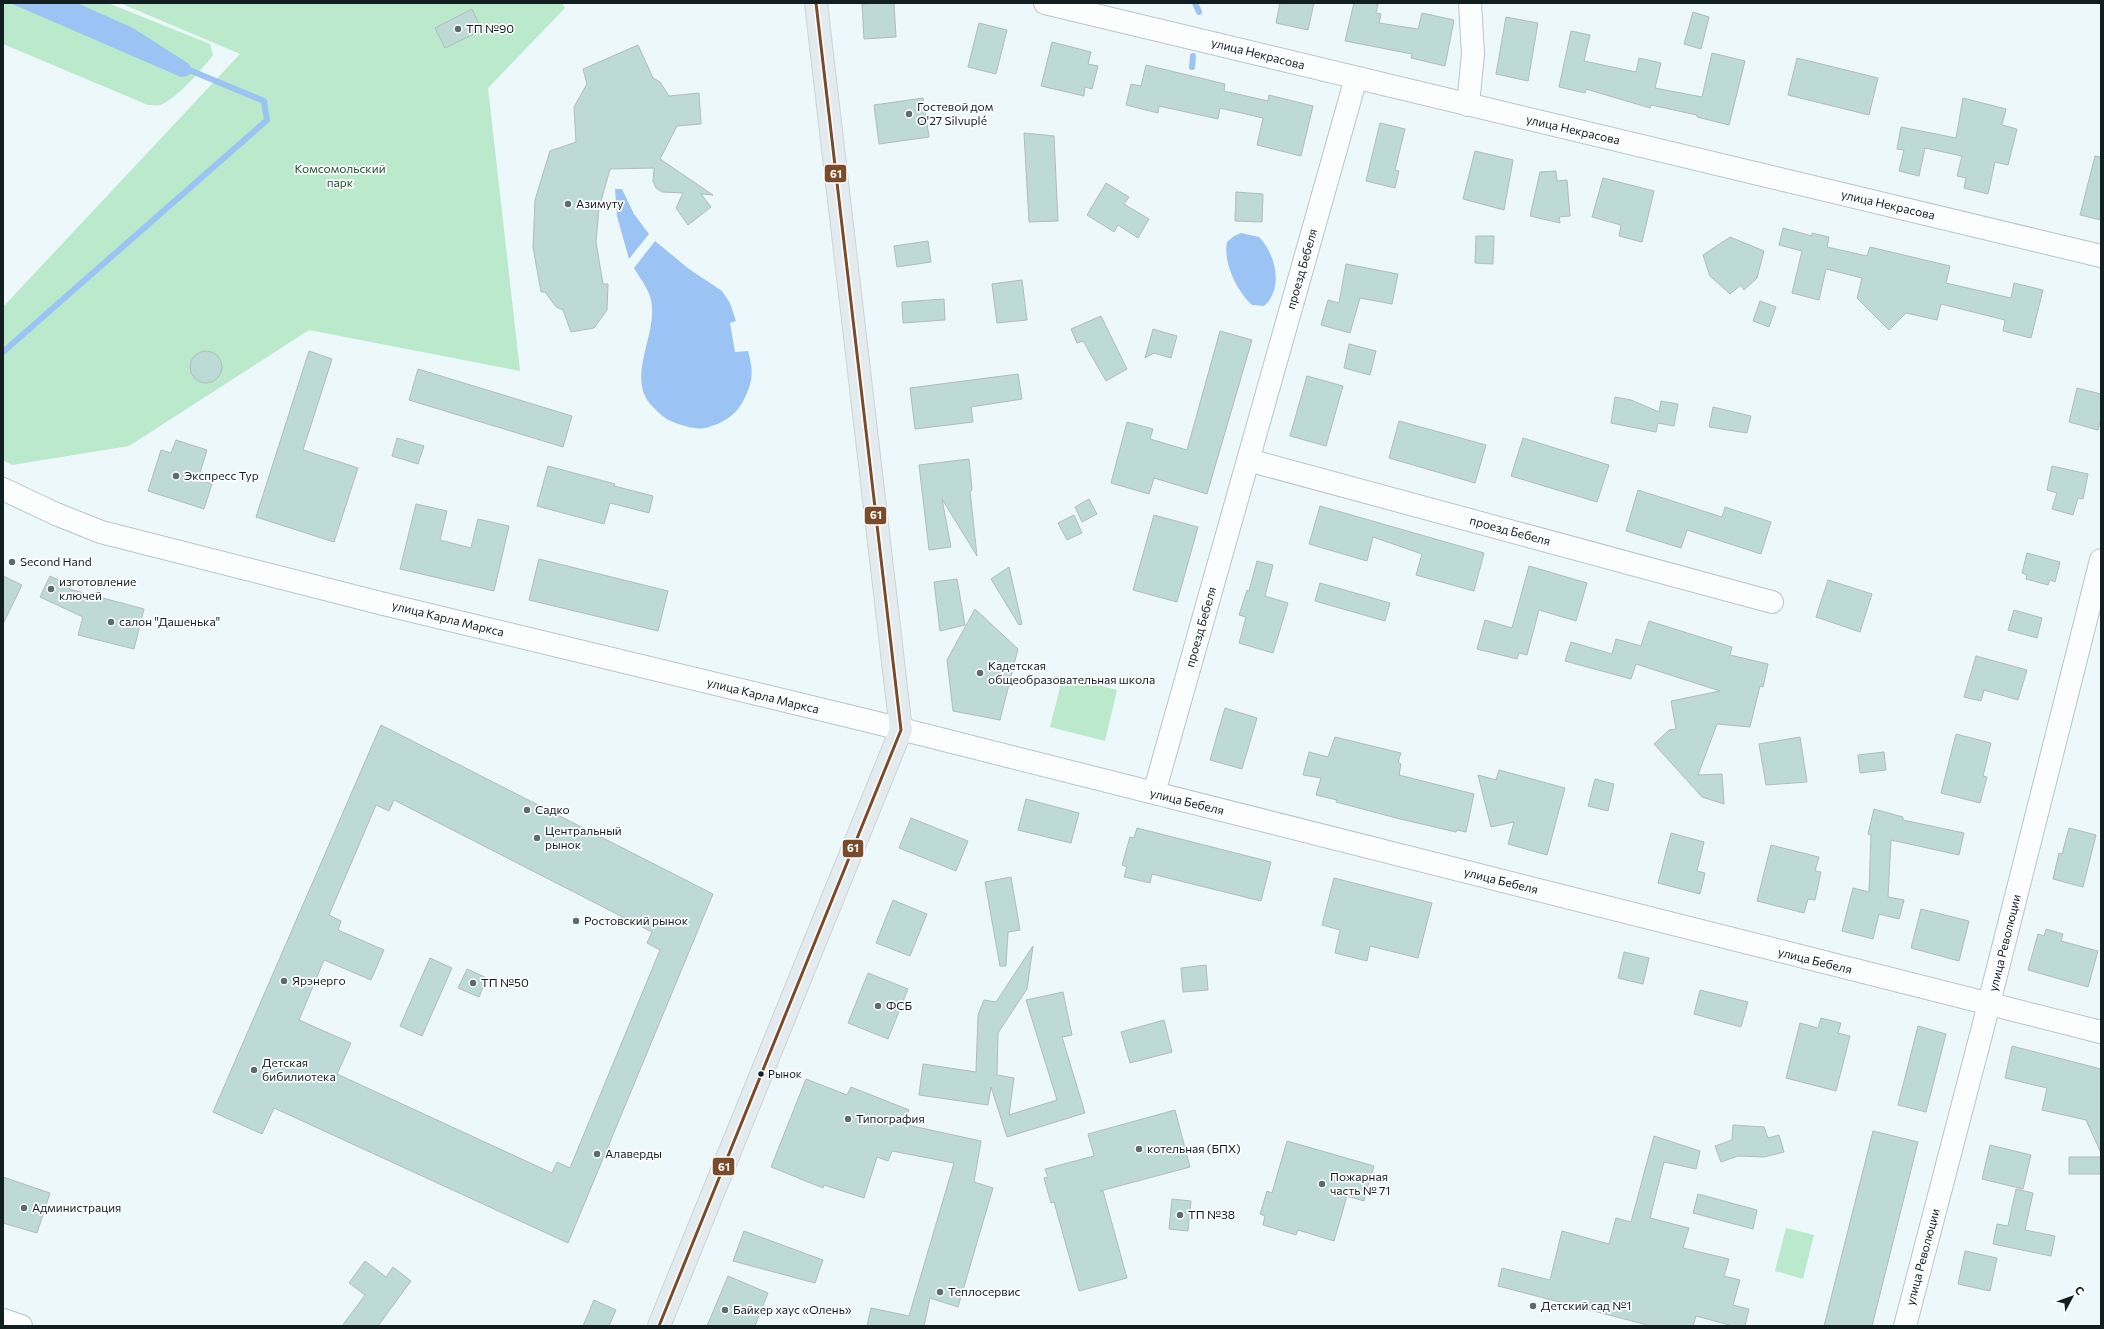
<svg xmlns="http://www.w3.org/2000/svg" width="2104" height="1329" viewBox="0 0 2104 1329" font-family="Commissioner,sans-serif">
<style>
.green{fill:#bae9cc}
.water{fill:#9bc4f4}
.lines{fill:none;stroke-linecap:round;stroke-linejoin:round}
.stream{stroke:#9bc4f4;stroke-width:6}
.building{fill:#bddad6;stroke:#b1bdbb;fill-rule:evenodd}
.minor-casing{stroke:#b9c5c6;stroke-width:24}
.major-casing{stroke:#cdd4d4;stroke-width:24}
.minor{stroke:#fcfefe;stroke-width:22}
.major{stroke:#e4ebee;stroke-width:22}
.bus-1-casing{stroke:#fff;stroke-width:6}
.bus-1{stroke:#7a4b2a;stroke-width:3}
.poi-dot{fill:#5e6b6c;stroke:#fff;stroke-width:1.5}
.bus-dot{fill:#121f20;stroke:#fff;stroke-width:1.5}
.labels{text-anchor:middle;stroke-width:3.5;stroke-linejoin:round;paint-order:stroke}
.bus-label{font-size:11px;fill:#121f20;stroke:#fff;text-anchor:start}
.poi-label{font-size:12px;fill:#121f20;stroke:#fff;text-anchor:start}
.street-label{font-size:12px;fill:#121f20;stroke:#fff}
.park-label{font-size:12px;fill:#17532e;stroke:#fff}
.line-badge{stroke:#fff;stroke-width:1.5}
.badge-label{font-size:11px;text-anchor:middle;font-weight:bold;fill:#fff}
</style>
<rect width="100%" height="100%" fill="#ecf8f9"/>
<path class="green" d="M 3,3 L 108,3 L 210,44 L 213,55 C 203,68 177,99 160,105 C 157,106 151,105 148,105 L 3,44 Z
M 120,3 L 562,3 L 565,8 L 488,88 L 520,371 L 309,330 L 129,446 L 12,465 L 3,460 L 3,307 L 240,54 Z
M 1063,676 L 1117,690 L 1105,741 L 1050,727 Z
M 1786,1228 L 1814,1235 L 1803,1279 L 1775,1271 Z"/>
<path class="water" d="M 10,3 L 77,3 L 133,28 L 189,64 L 193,72 L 187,76 L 181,77 Z
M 615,189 L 622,189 L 634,214 L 649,234 L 629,259 L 617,216 Z
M 1241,233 L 1259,237 C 1276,254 1284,289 1264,306 L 1252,305 C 1237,291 1223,263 1227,242 L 1234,236 Z
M 655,241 L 689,269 L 722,291 L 730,303 L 736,321 L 730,323 L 735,352 L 748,351 C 754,372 753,383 742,403 C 735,416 722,423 709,427 C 697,431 684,426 673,422 C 665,419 660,414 654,408 C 623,379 659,335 651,300 C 649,289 639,277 634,268 Z"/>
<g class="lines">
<path class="stream" d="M 1195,3 L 1199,12
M 1192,67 L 1193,56
M 3,352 L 267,120 L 264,101 L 187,69"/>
</g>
<path class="building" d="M 882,3 L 894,3 L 896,37 L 864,39 L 862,4 Z
M 1280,3 L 1314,3 L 1308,30 L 1276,23 Z
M 1354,3 L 1378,3 L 1376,13 L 1381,14 L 1379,23 L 1418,29 L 1422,13 L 1454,20 L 1445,66 L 1411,58 L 1412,54 L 1345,41 Z
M 472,9 L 482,30 L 445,48 L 435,28 Z
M 1693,12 L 1709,17 L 1701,49 L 1684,44 Z
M 1506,17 L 1538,23 L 1528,81 L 1496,74 Z
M 979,23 L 1007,30 L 996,74 L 968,67 Z
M 1571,31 L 1590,35 L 1584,61 L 1636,72 L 1639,58 L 1661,63 L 1655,88 L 1702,97 L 1712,53 L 1745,61 L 1729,125 L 1697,117 L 1697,115 L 1651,105 L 1650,108 L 1586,89 L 1585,93 L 1559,87 Z
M 1052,42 L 1091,52 L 1088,64 L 1098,66 L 1092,89 L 1085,87 L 1084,96 L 1041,86 Z
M 638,45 L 653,78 L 660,82 L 669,96 L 699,93 L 701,124 L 677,126 L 660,159 L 713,195 L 701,194 L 711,207 L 688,225 L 676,208 L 683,193 L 662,192 L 656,188 L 653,181 L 654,168 L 610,169 L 599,208 L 596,242 L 603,284 L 608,284 L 607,310 L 594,328 L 571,332 L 563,310 L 556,307 L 545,292 L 541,292 L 533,247 L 535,200 L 550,151 L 576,142 L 574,107 L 587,84 L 583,69 Z
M 1797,58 L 1878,78 L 1869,115 L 1788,95 Z
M 1146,65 L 1225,84 L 1224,91 L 1268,101 L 1269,95 L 1313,106 L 1301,156 L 1257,145 L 1263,118 L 1220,108 L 1218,119 L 1159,106 L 1158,113 L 1126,105 L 1131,84 L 1141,86 Z
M 923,98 L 929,137 L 879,144 L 874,105 Z
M 1963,98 L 2006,109 L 2002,125 L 2017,129 L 2008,165 L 1995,162 L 1988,194 L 1964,188 L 1966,178 L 1957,176 L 1962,156 L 1925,148 L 1919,176 L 1899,171 L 1904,150 L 1897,149 L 1901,127 L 1956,138 Z
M 1380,123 L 1405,129 L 1395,170 L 1399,171 L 1395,188 L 1366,181 Z
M 1024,133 L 1054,136 L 1058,221 L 1029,222 Z
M 1475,151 L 1513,160 L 1504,210 L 1463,199 Z
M 2095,156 L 2101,157 L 2101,220 L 2080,215 Z
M 1556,171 L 1557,181 L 1567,180 L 1570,216 L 1559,217 L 1560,223 L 1530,216 L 1540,172 Z
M 1603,178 L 1654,191 L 1642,242 L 1619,236 L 1621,225 L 1592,217 Z
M 1106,183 L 1129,197 L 1124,204 L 1149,219 L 1138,238 L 1118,225 L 1114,232 L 1087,215 Z
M 1236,192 L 1263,194 L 1262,222 L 1235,221 Z
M 1783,228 L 1812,236 L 1812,233 L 1829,237 L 1827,247 L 1867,256 L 1870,247 L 1950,266 L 1946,283 L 2011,298 L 2014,283 L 2043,290 L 2031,338 L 2003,331 L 2005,320 L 1941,304 L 1937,320 L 1906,313 L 1889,330 L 1857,298 L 1862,278 L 1826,269 L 1819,300 L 1792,293 L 1802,251 L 1779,245 Z
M 1476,236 L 1494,236 L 1493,264 L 1475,263 Z
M 1730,237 L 1764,251 L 1757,278 L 1744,290 L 1741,285 L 1730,294 L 1710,276 L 1703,255 Z
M 928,241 L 931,262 L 897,267 L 894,246 Z
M 1346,264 L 1398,274 L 1392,304 L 1360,298 L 1350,333 L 1321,325 L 1328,300 L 1339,303 Z
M 1022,280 L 1027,320 L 997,323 L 992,284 Z
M 944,299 L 945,320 L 903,323 L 902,302 Z
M 1760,301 L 1776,307 L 1769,327 L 1753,321 Z
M 1101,316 L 1127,369 L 1106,381 L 1083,341 L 1077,343 L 1071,329 Z
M 1153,329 L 1177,336 L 1171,358 L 1154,353 L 1145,358 Z
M 1220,331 L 1252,340 L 1207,494 L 1154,478 L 1149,494 L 1111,483 L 1127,422 L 1153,429 L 1150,439 L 1187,450 Z
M 1349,344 L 1376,351 L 1370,375 L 1344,368 Z
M 309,351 L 332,359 L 303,450 L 358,468 L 334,542 L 256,517 Z
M190 367a16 16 0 1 1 32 0a16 16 0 1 1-32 0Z
M 418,369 L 572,416 L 563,447 L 409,400 Z
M 1018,374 L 1022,399 L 971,407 L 973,422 L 915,429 L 910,388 Z
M 1307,376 L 1343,386 L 1326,446 L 1290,436 Z
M 2077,388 L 2101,394 L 2101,419 L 2098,430 L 2069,422 Z
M 1615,397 L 1631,400 L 1659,412 L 1661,401 L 1678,404 L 1674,426 L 1658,423 L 1656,432 L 1611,423 Z
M 1713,407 L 1751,416 L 1747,433 L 1709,427 Z
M 1399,421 L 1486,445 L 1475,483 L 1389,458 Z
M 397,438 L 424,446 L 418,464 L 392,456 Z
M 1523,438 L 1609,465 L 1597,502 L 1511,476 Z
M 176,440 L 207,450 L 198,479 L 212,484 L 204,509 L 148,491 L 161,450 L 171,453 Z
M 969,459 L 972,490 L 970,491 L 977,556 L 942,499 L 951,547 L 929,550 L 919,465 Z
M 548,466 L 615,484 L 614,486 L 653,496 L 649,513 L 610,503 L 604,524 L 537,506 Z
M 2052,466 L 2088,474 L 2083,499 L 2078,498 L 2073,515 L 2052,509 L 2057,493 L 2047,490 Z
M 1638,490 L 1722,517 L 1725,507 L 1771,522 L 1761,554 L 1687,530 L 1681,548 L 1626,531 Z
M 1089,499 L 1097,514 L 1082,522 L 1075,507 Z
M 416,504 L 447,511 L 440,540 L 471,548 L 478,519 L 509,526 L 494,591 L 400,569 Z
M 1320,506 L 1484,553 L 1474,591 L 1416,575 L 1422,554 L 1373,537 L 1367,561 L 1309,544 Z
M 1074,515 L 1082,533 L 1067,540 L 1058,523 Z
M 1154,515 L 1198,527 L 1177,602 L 1133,590 Z
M 2027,553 L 2060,562 L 2055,582 L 2050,580 L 2048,585 L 2026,579 L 2027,575 L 2022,573 Z
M 539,559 L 668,591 L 658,631 L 529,600 Z
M 1257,561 L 1273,565 L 1265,596 L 1288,603 L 1273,653 L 1239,643 L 1246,617 L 1239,615 L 1247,590 L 1249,591 Z
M 1529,566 L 1587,583 L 1576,621 L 1539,610 L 1527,655 L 1519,653 L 1517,659 L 1477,649 L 1485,620 L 1512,628 Z
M 1009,567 L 1022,624 L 1019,625 L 991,579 Z
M 3,576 L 22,585 L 3,624 Z
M 50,576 L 71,586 L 69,589 L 144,609 L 134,649 L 78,635 L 83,617 L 40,597 Z
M 957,579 L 965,625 L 940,631 L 934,582 Z
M 1828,580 L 1872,594 L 1860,632 L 1816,617 Z
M 1320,583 L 1390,603 L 1385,621 L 1315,601 Z
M 975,609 L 1018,649 L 1000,720 L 953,711 L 947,660 Z
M 2014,610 L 2042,618 L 2037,638 L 2008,630 Z
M 1649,621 L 1732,647 L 1730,655 L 1768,664 L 1763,687 L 1760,686 L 1750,727 L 1717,724 L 1698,775 L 1722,774 L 1724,804 L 1702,797 L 1654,744 L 1669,730 L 1676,729 L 1671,701 L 1720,691 L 1636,664 L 1631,679 L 1565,661 L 1571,642 L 1612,654 L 1616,639 L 1641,646 Z
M 1976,656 L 2027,670 L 2018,700 L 1984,690 L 1981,701 L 1964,697 Z
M 1225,708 L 1257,718 L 1242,769 L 1210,760 Z
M 381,725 L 713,894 L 568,1243 L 274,1108 L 262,1134 L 213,1112 ZM 394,800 L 652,932 L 647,943 L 660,950 L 570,1168 L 557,1162 L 552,1173 L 337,1074 L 351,1043 L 299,1020 L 324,960 L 371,980 L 384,950 L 338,930 L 341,921 L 329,915 L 376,805 L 389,811 Z
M 1956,734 L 1991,743 L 1983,776 L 1987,777 L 1980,803 L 1941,793 Z
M 1335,737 L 1401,753 L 1398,762 L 1401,764 L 1399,775 L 1474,794 L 1466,832 L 1457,830 L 1456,832 L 1400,819 L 1336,802 L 1337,800 L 1316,795 L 1321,778 L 1303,775 L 1309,752 L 1328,757 Z
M 1800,737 L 1807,782 L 1766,785 L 1759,744 Z
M 1884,752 L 1886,770 L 1860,773 L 1858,755 Z
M 1499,770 L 1565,788 L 1547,855 L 1508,844 L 1514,822 L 1491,827 L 1478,775 L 1496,780 Z
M 1595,779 L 1614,784 L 1608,811 L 1588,806 Z
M 1026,799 L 1079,813 L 1071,843 L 1018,830 Z
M 1874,809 L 1903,817 L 1903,820 L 1964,833 L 1959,855 L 1891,840 L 1888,897 L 1904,900 L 1899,919 L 1879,914 L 1873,939 L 1842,931 L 1853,888 L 1869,892 L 1871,835 L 1868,834 Z
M 911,818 L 968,841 L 956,871 L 899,848 Z
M 1137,828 L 1271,862 L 1261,901 L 1152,874 L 1150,883 L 1124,877 L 1127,867 L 1122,865 L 1130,837 L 1134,838 Z
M 2069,828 L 2096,835 L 2083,887 L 2053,879 L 2059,853 L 2062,854 Z
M 1671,833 L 1704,842 L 1697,871 L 1705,873 L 1700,894 L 1658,883 Z
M 1771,845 L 1819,857 L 1815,871 L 1821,872 L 1815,900 L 1808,899 L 1804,913 L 1757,901 Z
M 1011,877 L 1020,930 L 1008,932 L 1006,966 L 1000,966 L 985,882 Z
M 1334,878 L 1432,903 L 1418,958 L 1370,946 L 1367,961 L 1335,953 L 1340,930 L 1322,925 Z
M 893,900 L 927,914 L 910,956 L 876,943 Z
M 1921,909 L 1969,921 L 1959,961 L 1911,948 Z
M 2046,929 L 2063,934 L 2061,941 L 2098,951 L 2088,987 L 2028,970 L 2038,934 L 2044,936 Z
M 1033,946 L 1027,989 L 998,1033 L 997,1075 L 1014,1078 L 1009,1115 L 1057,1100 L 1026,1000 L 1063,992 L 1072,1035 L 1062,1037 L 1085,1113 L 1007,1137 L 991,1087 L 988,1105 L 919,1095 L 923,1064 L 976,1072 L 978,1015 L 984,1000 L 996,1002 Z
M 1624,952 L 1649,958 L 1643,984 L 1618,978 Z
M 430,958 L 452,968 L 422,1036 L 400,1026 Z
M 1206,965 L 1208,990 L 1183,992 L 1181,968 Z
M 467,969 L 487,978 L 479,997 L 458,988 Z
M 868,973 L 908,989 L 888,1039 L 848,1023 Z
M 1700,990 L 1748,1002 L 1741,1027 L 1694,1014 Z
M 1821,1018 L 1841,1023 L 1838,1033 L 1850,1036 L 1836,1091 L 1786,1078 L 1800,1023 L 1818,1028 Z
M 1164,1020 L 1172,1052 L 1130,1063 L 1121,1032 Z
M 1918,1026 L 1946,1034 L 1926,1112 L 1898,1105 Z
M 2012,1046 L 2101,1069 L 2101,1153 L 2086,1120 L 2042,1110 L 2047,1088 L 2005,1078 Z
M 806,1079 L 847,1095 L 851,1087 L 909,1110 L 903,1124 L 981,1141 L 974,1182 L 993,1188 L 958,1307 L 930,1298 L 924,1326 L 867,1326 L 871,1308 L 909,1316 L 954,1163 L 892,1151 L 888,1161 L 877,1157 L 864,1198 L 824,1185 L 823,1188 L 771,1167 Z
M 1175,1110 L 1190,1167 L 1100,1191 L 1103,1191 L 1127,1278 L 1079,1291 L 1054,1202 L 1051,1203 L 1044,1178 L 1048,1177 L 1045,1169 L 1094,1156 L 1088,1134 Z
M 1733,1125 L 1764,1127 L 1768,1138 L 1779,1135 L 1784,1152 L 1764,1157 L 1738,1156 L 1721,1162 L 1715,1146 L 1732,1140 Z
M 1873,1131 L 1918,1142 L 1872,1326 L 1824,1326 Z
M 1654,1136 L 1700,1151 L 1696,1169 L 1664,1162 L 1650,1218 L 1689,1228 L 1683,1248 L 1729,1259 L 1724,1276 L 1740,1280 L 1733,1305 L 1749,1309 L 1745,1326 L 1733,1326 L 1696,1316 L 1693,1326 L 1651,1326 L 1498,1286 L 1502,1268 L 1550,1280 L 1562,1231 L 1609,1244 L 1616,1218 L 1631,1222 Z
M 1287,1141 L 1374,1166 L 1364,1201 L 1347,1196 L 1334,1241 L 1298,1230 L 1296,1235 L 1263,1225 L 1265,1216 L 1260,1214 L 1267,1191 L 1272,1193 Z
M 1990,1145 L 2031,1155 L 2023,1189 L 1982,1179 Z
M 2069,1157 L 2101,1157 L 2101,1174 L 2069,1174 Z
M 3,1177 L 50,1193 L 37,1233 L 3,1223 Z
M 2016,1189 L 2033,1193 L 2025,1230 L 2055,1236 L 2051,1256 L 1993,1244 L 1997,1224 L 2008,1226 Z
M 1698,1194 L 1757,1210 L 1753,1229 L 1693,1213 Z
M 1172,1199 L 1191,1201 L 1188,1231 L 1169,1229 Z
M 744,1231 L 823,1260 L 815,1283 L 733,1261 Z
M 1965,1251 L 1997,1258 L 1990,1291 L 1958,1284 Z
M 365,1261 L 386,1277 L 393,1267 L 411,1281 L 378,1326 L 342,1326 L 365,1295 L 349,1283 Z
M 728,1276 L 768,1293 L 755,1326 L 707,1326 Z
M 594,1300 L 616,1310 L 609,1326 L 583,1326 Z"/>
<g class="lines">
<defs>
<path id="minor" d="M 1045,3 L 2101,256
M 1468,105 L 1473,54 L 1470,3
M 1248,460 L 1772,602
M 3,489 L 56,514 L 101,532 L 384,604 L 869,721 L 2101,1032
M 1154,793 L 1356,78
M 3,1320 L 21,1326
M 1905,1326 L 1982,1031 L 2101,560"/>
<path id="major" d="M 659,1326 L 901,730 L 816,3"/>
</defs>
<use href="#minor" class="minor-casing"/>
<use href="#major" class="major-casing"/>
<use href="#minor" class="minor"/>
<use href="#major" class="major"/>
<defs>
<path id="bus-1" d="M 659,1326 L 901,730 L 816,3"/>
</defs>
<use href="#bus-1" class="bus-1-casing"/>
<use href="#bus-1" class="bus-1"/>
</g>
<g class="poi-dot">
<circle cx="458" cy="29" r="4"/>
<circle cx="909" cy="114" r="4"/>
<circle cx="568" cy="204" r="4"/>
<circle cx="176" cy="476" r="4"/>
<circle cx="12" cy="562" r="4"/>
<circle cx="51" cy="589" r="4"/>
<circle cx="111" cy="622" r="4"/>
<circle cx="980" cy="673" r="4"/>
<circle cx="527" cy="810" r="4"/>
<circle cx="537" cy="838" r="4"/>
<circle cx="576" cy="921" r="4"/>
<circle cx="284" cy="981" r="4"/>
<circle cx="473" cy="983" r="4"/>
<circle cx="878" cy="1006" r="4"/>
<circle cx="254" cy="1070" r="4"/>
<circle cx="848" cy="1119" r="4"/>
<circle cx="1139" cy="1149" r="4"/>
<circle cx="597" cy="1154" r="4"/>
<circle cx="1322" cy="1184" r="4"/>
<circle cx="24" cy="1208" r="4"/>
<circle cx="1180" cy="1215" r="4"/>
<circle cx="940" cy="1292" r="4"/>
<circle cx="1533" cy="1306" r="4"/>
<circle cx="725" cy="1310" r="4"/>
</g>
<circle class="bus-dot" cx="761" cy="1074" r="3.5"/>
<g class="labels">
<g class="bus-label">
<text x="768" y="1078">Рынок</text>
</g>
<g class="poi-label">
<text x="466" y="33">ТП №90</text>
<text x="917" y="111">Гостевой дом<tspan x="917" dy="14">O'27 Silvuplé</tspan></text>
<text x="576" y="208">Азимуту</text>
<text x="184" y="480">Экспресс Тур</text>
<text x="20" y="566">Second Hand</text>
<text x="59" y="586">изготовление<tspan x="59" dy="14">ключей</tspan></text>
<text x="119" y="626">салон "Дашенька"</text>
<text x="988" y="670">Кадетская<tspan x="988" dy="14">общеобразовательная школа</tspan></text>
<text x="535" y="814">Садко</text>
<text x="545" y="835">Центральный<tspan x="545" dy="14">рынок</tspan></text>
<text x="584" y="925">Ростовский рынок</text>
<text x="292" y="985">Ярэнерго</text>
<text x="481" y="987">ТП №50</text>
<text x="886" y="1010">ФСБ</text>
<text x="262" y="1067">Детская<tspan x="262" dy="14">бибилиотека</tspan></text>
<text x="856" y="1123">Типография</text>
<text x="1147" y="1153">котельная (БПХ)</text>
<text x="605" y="1158">Алаверды</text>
<text x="1330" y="1181">Пожарная<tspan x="1330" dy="14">часть № 71</tspan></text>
<text x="32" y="1212">Администрация</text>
<text x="1188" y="1219">ТП №38</text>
<text x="948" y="1296">Теплосервис</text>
<text x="1541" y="1310">Детский сад №1</text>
<text x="733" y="1314">Байкер хаус «Олень»</text>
</g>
<g class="street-label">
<text transform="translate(1258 54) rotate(14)" y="4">улица Некрасова</text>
<text transform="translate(1573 130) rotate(13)" y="4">улица Некрасова</text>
<text transform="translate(1888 205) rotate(13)" y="4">улица Некрасова</text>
<text transform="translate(1302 269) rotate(-74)" y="4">проезд Бебеля</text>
<text transform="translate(1510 531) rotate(15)" y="4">проезд Бебеля</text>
<text transform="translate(448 619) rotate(14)" y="4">улица Карла Маркса</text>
<text transform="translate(1201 627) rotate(-74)" y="4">проезд Бебеля</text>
<text transform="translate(763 696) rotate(14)" y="4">улица Карла Маркса</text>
<text transform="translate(1187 802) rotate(14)" y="4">улица Бебеля</text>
<text transform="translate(1501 881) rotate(14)" y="4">улица Бебеля</text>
<text transform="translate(2005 943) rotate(-76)" y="4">улица Революции</text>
<text transform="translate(1815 961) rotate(14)" y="4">улица Бебеля</text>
<text transform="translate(1923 1257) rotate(-75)" y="4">улица Революции</text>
</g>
<g class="park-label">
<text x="340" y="173">Комсомольский<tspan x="340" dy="14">парк</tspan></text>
</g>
</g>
<g class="line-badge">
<rect x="824" y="164" width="23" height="19" rx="4" fill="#7a4b2a"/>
<rect x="864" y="506" width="23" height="19" rx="4" fill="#7a4b2a"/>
<rect x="842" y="839" width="22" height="19" rx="4" fill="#7a4b2a"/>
<rect x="712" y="1157" width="23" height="19" rx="4" fill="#7a4b2a"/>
</g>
<g class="badge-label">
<text x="836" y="178">61</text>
<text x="876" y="519">61</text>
<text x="853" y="852">61</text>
<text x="724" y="1171">61</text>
</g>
<rect width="2104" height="1329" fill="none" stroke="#121f20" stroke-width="8"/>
<g transform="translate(2072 1297) rotate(49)" stroke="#ffffff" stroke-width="3" paint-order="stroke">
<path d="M0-3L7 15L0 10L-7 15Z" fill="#121f20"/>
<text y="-6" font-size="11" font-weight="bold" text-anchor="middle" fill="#121f20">С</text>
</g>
</svg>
